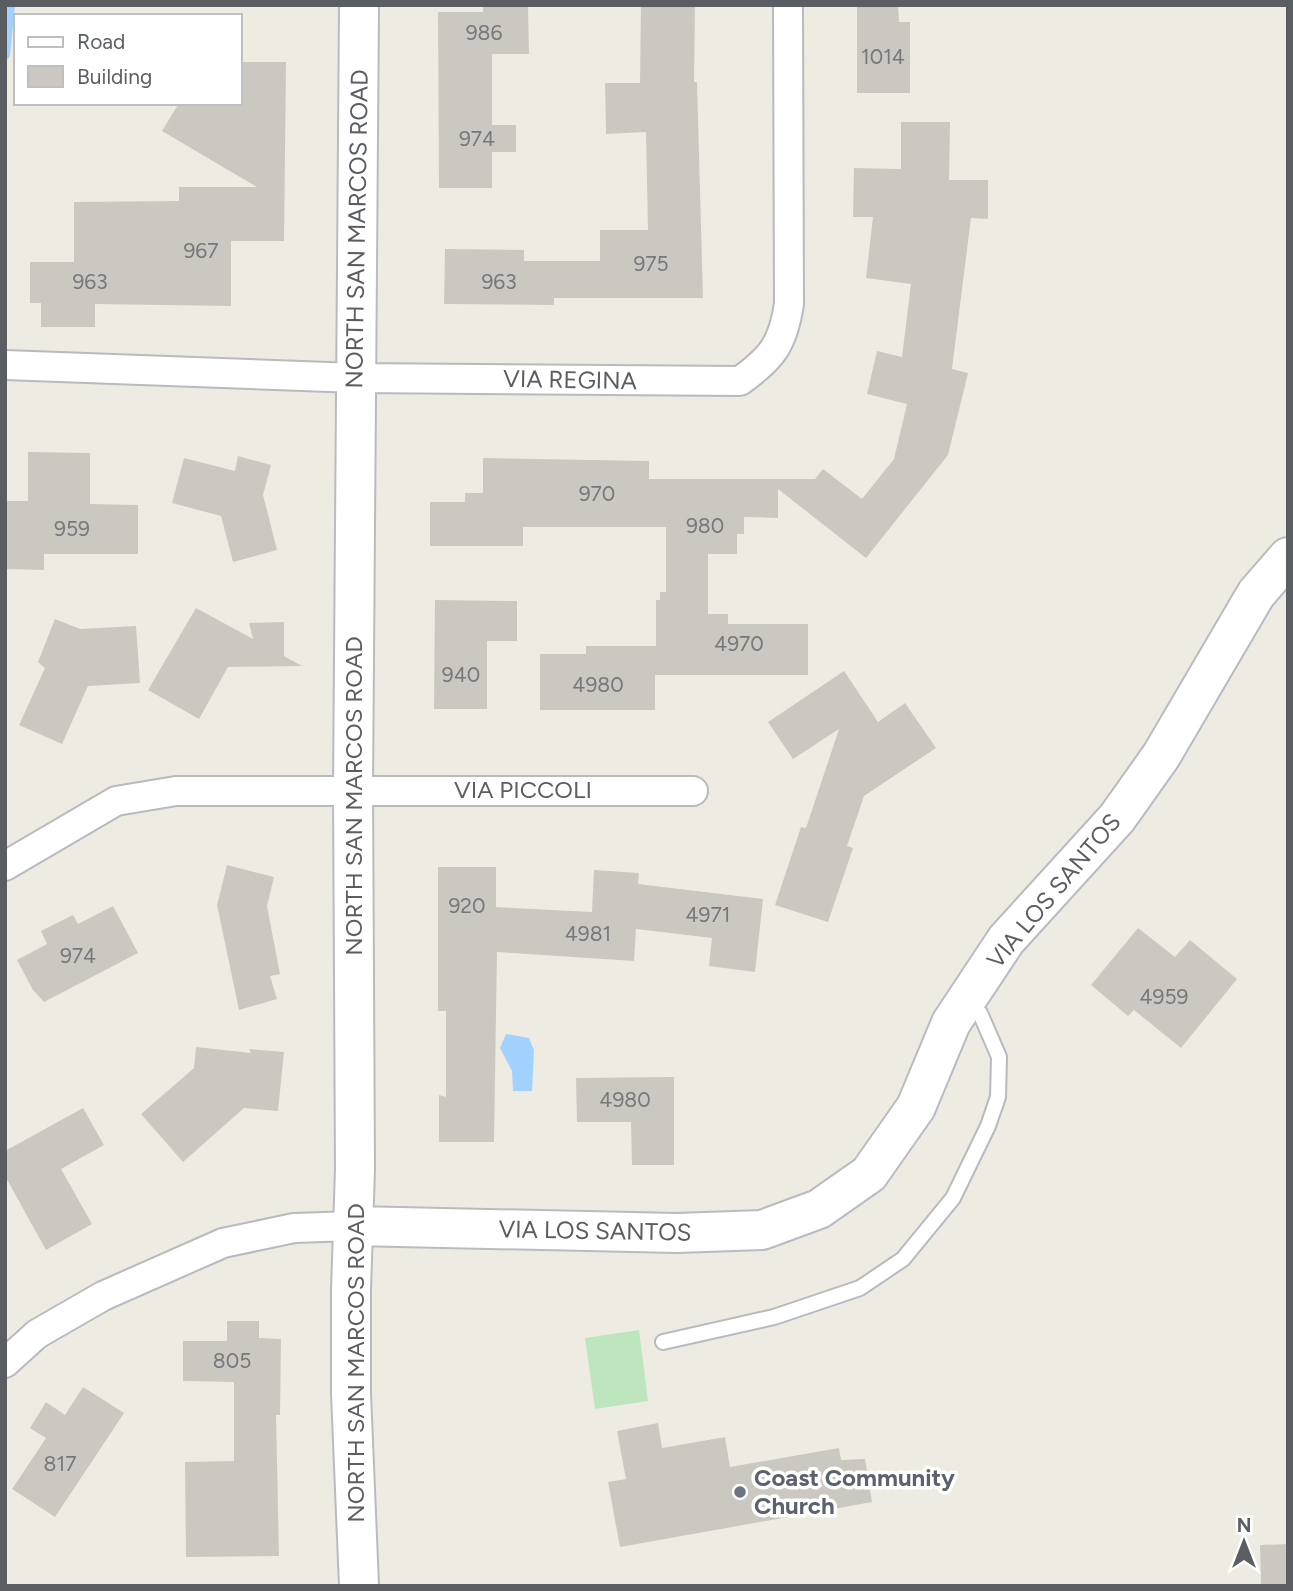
<svg xmlns="http://www.w3.org/2000/svg" width="1293" height="1591" viewBox="0 0 1293 1591" font-family="Figtree,sans-serif">
<style>
.green{fill:#bde6bf}
.water{fill:#a1d2ff}
.lines{fill:none;stroke-linecap:round;stroke-linejoin:round}
.stream{stroke:#a1d2ff;stroke-width:10}
.building{fill:#cbc8c1}
.lane-casing{stroke:#b7babf;stroke-width:18}
.street-casing{stroke:#b7babf;stroke-width:32}
.secondary-casing{stroke:#b8bbc1;stroke-width:42}
.lane{stroke:#fff;stroke-width:14}
.street{stroke:#fff;stroke-width:28}
.secondary{stroke:#fff;stroke-width:38}
.worship-dot{fill:#6b7280;stroke:#fff;stroke-width:2.5}
.labels{text-anchor:middle;stroke-width:7;stroke-linejoin:round;paint-order:stroke}
.number-label{font-size:21px;fill:#76787a}
.street-label{font-size:24px;fill:#5a5e63;stroke:#fff}
.worship-label{font-size:24px;font-weight:bold;fill:#5b616d;stroke:#fff;text-anchor:start}
</style>
<rect width="100%" height="100%" fill="#eeece2"/>
<path class="green" d="M 639,1330 L 648,1401 L 595,1409 L 585,1338 Z"/>
<path class="water" d="M 506,1034 L 529,1038 L 534,1050 L 532,1091 L 513,1091 L 512,1071 L 500,1048 Z"/>
<g class="lines">
<path class="stream" d="M 5,55 L 10,5"/>
</g>
<path class="building" d="M 483,5 L 528,5 L 529,54 L 492,54 L 492,125 L 516,125 L 516,152 L 492,152 L 492,188 L 439,188 L 438,12 L 483,12 Z
M 641,5 L 695,5 L 694,82 L 697,82 L 703,298 L 554,298 L 554,305 L 444,304 L 445,249 L 524,250 L 524,261 L 600,261 L 600,230 L 648,230 L 646,132 L 606,134 L 605,83 L 640,83 Z
M 857,5 L 898,5 L 899,22 L 910,22 L 910,93 L 857,93 Z
M 240,62 L 286,62 L 284,241 L 231,241 L 231,306 L 95,304 L 95,327 L 41,327 L 41,303 L 30,303 L 30,262 L 74,262 L 74,202 L 179,201 L 179,187 L 257,187 L 162,131 L 179,103 L 240,103 Z
M 901,122 L 950,122 L 949,180 L 988,180 L 988,219 L 971,218 L 952,369 L 968,373 L 948,455 L 866,558 L 778,489 L 778,518 L 744,517 L 744,534 L 737,534 L 737,554 L 708,554 L 708,614 L 728,614 L 728,624 L 808,624 L 808,675 L 655,675 L 655,710 L 540,710 L 540,654 L 586,654 L 586,646 L 656,646 L 656,600 L 660,600 L 660,592 L 666,592 L 666,527 L 523,527 L 523,546 L 430,546 L 430,502 L 465,502 L 465,493 L 483,493 L 483,458 L 649,461 L 649,479 L 815,479 L 823,469 L 862,499 L 894,459 L 907,404 L 867,394 L 877,351 L 902,357 L 911,284 L 866,278 L 873,217 L 853,217 L 854,168 L 901,169 Z
M 28,452 L 90,453 L 90,504 L 138,505 L 138,554 L 44,554 L 44,570 L 5,569 L 5,501 L 28,501 Z
M 238,456 L 271,465 L 263,495 L 277,550 L 233,562 L 221,516 L 172,503 L 184,458 L 235,471 Z
M 435,600 L 517,601 L 517,641 L 487,641 L 487,709 L 434,709 Z
M 196,608 L 253,639 L 249,623 L 284,622 L 284,656 L 302,666 L 228,667 L 199,719 L 148,690 Z
M 55,619 L 80,629 L 136,626 L 140,683 L 88,686 L 62,744 L 19,725 L 45,668 L 38,662 Z
M 844,671 L 878,722 L 905,703 L 936,748 L 864,796 L 847,846 L 853,848 L 828,922 L 775,905 L 801,827 L 806,828 L 839,729 L 793,759 L 768,722 Z
M 227,865 L 274,877 L 267,906 L 280,974 L 270,976 L 277,999 L 239,1010 L 217,905 Z
M 438,867 L 496,867 L 496,907 L 592,912 L 594,870 L 639,873 L 638,884 L 763,899 L 755,972 L 709,966 L 712,938 L 636,929 L 634,961 L 497,952 L 494,1142 L 439,1142 L 439,1095 L 446,1097 L 446,1011 L 438,1011 Z
M 113,906 L 138,953 L 44,1002 L 33,990 L 17,960 L 47,944 L 41,931 L 73,915 L 78,924 Z
M 1138,928 L 1175,957 L 1190,940 L 1237,979 L 1181,1048 L 1134,1010 L 1128,1016 L 1091,985 Z
M 196,1047 L 251,1053 L 249,1049 L 284,1052 L 278,1111 L 244,1108 L 183,1162 L 141,1114 L 194,1068 Z
M 674,1077 L 674,1165 L 632,1165 L 631,1122 L 577,1122 L 576,1078 Z
M 83,1108 L 104,1145 L 61,1169 L 92,1224 L 46,1250 L 5,1176 L 5,1151 Z
M 227,1321 L 259,1321 L 259,1338 L 281,1339 L 280,1415 L 276,1415 L 279,1556 L 186,1557 L 185,1462 L 234,1461 L 234,1382 L 183,1381 L 183,1341 L 227,1341 Z
M 83,1387 L 124,1413 L 55,1517 L 12,1489 L 46,1438 L 30,1428 L 46,1402 L 65,1415 Z
M 658,1423 L 662,1448 L 725,1437 L 730,1467 L 839,1448 L 841,1460 L 865,1459 L 872,1502 L 620,1547 L 608,1482 L 626,1479 L 617,1431 Z
M 1288,1544 L 1288,1586 L 1261,1586 L 1260,1545 Z"/>
<g class="lines">
<defs>
<path id="lane" d="M 663,1342 L 774,1317 L 860,1288 L 903,1259 L 953,1198 L 988,1126 L 998,1097 L 999,1057 L 980,1013 L 964,1004"/>
<path id="street" d="M 5,365 L 356,378 L 740,381 C 772,358 783,344 789,304 L 788,5
M 5,866 L 116,801 L 176,791 L 693,791
M 5,1363 L 37,1334 L 103,1296 L 223,1243 L 294,1228 L 354,1226"/>
<path id="secondary" d="M 354,1226 L 677,1233 L 762,1230 L 819,1209 L 869,1174 L 916,1107 L 951,1023 L 1006,940 L 1117,818 L 1161,756 L 1256,594 L 1288,557
M 359,1586 L 351,1393 L 351,1290 L 355,1169 L 353,789 L 359,5"/>
</defs>
<use href="#lane" class="lane-casing"/>
<use href="#street" class="street-casing"/>
<use href="#secondary" class="secondary-casing"/>
<use href="#lane" class="lane"/>
<use href="#street" class="street"/>
<use href="#secondary" class="secondary"/>
</g>
<circle class="worship-dot" cx="740" cy="1492" r="7"/>
<g class="labels">
<g class="number-label">
<text x="484" y="40">986</text>
<text x="883" y="64">1014</text>
<text x="477" y="146">974</text>
<text x="201" y="258">967</text>
<text x="651" y="271">975</text>
<text x="90" y="289">963</text>
<text x="499" y="289">963</text>
<text x="597" y="501">970</text>
<text x="705" y="533">980</text>
<text x="72" y="536">959</text>
<text x="739" y="651">4970</text>
<text x="461" y="682">940</text>
<text x="598" y="692">4980</text>
<text x="467" y="913">920</text>
<text x="708" y="922">4971</text>
<text x="588" y="941">4981</text>
<text x="78" y="963">974</text>
<text x="1164" y="1004">4959</text>
<text x="625" y="1107">4980</text>
<text x="232" y="1368">805</text>
<text x="60" y="1471">817</text>
</g>
<g class="street-label">
<text transform="translate(357 229) rotate(-89)" y="8">NORTH SAN MARCOS ROAD</text>
<text transform="translate(570 380) rotate(1)" y="8">VIA REGINA</text>
<text x="523" y="798">VIA PICCOLI</text>
<text transform="translate(354 796) rotate(-90)" y="8">NORTH SAN MARCOS ROAD</text>
<text transform="translate(1054 891) rotate(-50)" y="8">VIA LOS SANTOS</text>
<text transform="translate(595 1231) rotate(1)" y="8">VIA LOS SANTOS</text>
<text transform="translate(356 1363) rotate(-90)" y="8">NORTH SAN MARCOS ROAD</text>
</g>
<g class="worship-label">
<text x="754" y="1486">Coast Community<tspan x="754" dy="28">Church</tspan></text>
</g>
</g>
<rect width="1293" height="1591" fill="none" stroke="#5a5e63" stroke-width="14"/>
<rect x="14" y="14" width="228" height="91" fill="#ffffff" stroke="#bdbfc1" stroke-width="2"/>
<rect x="28" y="37" width="35" height="10" fill="#ffffff" stroke="#bdbfc1" stroke-width="2"/>
<text x="77" y="49" font-size="21" fill="#5a5e63">Road</text>
<rect x="28" y="66" width="35" height="21" fill="#cbc8c1" stroke="#bdbfc1" stroke-width="2"/>
<text x="77" y="84" font-size="21" fill="#5a5e63">Building</text>
<g transform="translate(1244 1542)" stroke="#ffffff" stroke-width="5" paint-order="stroke">
<path d="M0-5L12 26L0 18L-12 26Z" fill="#5a5e63"/>
<text y="-10" font-size="19" font-weight="bold" text-anchor="middle" fill="#5a5e63">N</text>
</g>
</svg>
